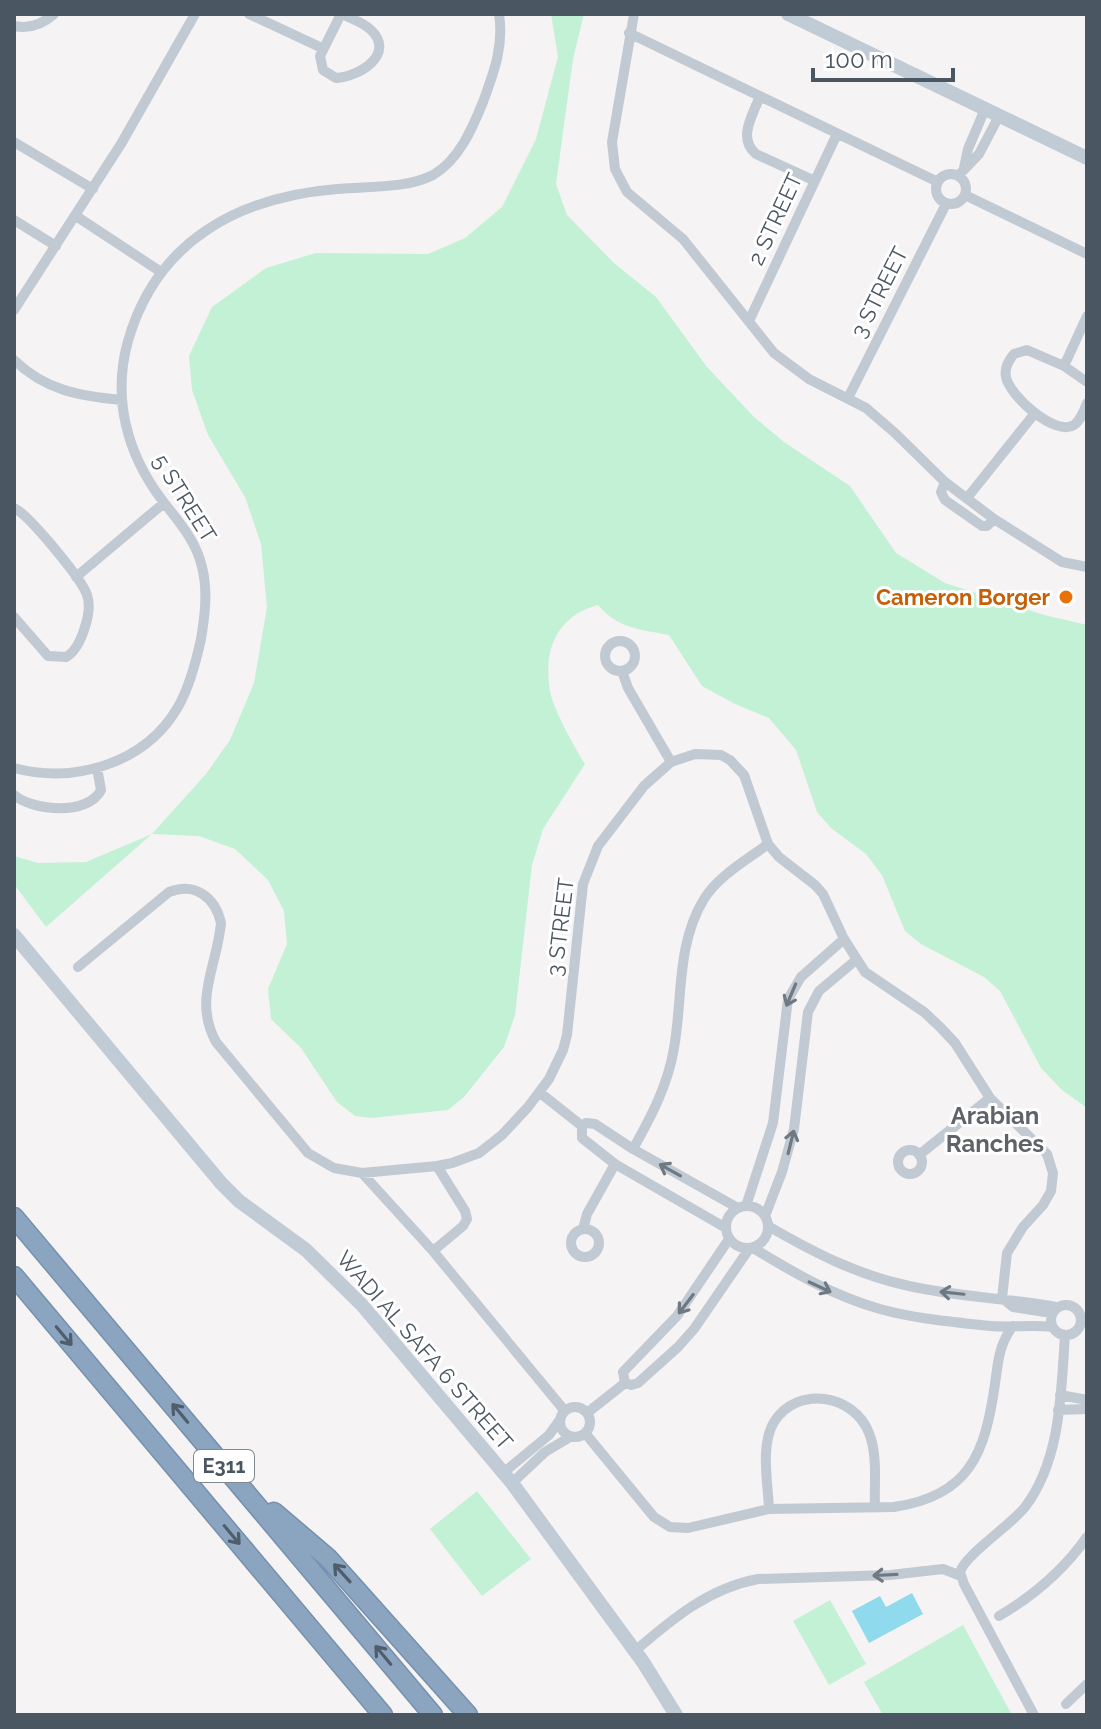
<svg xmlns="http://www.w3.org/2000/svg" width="1101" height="1729" viewBox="0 0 1101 1729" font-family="Raleway,sans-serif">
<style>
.green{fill:#c3f1d5}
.water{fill:#90daee}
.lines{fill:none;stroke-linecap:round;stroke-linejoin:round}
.highway-casing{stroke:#7690ad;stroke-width:21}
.street{stroke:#c1cad2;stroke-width:10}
.secondary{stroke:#c1cbd6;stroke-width:14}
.highway{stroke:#8ba5c1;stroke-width:18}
.oneway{stroke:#6e7983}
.oneway2{stroke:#505e6b}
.food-dot{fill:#e8710a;stroke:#fff;stroke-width:3}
.labels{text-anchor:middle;stroke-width:6;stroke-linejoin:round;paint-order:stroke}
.shield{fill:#fff;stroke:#808990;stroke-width:2}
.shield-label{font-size:20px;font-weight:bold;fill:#4a5661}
.street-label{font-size:22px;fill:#4a5661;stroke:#fff}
.food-label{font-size:22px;font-weight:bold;fill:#c56008;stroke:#fff;text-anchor:end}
.neighbourhood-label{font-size:24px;font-weight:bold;fill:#5f6368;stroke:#fff}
</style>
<rect width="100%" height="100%" fill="#f5f3f3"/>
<path class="green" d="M 551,14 L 584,14 L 573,59 L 556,184 L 567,215 L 614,263 L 656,297 L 707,367 L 754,417 L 784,442 L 850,486 L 896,553 L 945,583 L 1044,615 L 1087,625 L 1087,1108 L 1062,1090 L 1041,1068 L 1000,991 L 984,977 L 921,944 L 905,931 L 882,875 L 866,854 L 831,828 L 817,812 L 796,750 L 769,718 L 735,704 L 702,686 L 669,635 C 639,629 619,629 598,605 C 556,616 543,651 550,691 C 553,709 575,748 585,764 L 543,829 L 532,865 L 515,1015 L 504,1047 L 464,1097 L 448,1110 L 371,1118 L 355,1116 L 337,1102 L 301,1048 L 271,1019 L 268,989 L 287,944 L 284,911 L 268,880 L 235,849 L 199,836 L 152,834 L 46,927 L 14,884 L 14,856 L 38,863 L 86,862 L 152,834 L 206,774 L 230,740 L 254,683 L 267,607 L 261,544 L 245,497 L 208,435 L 192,390 L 189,356 L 212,307 L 266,268 L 316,253 L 428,254 L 465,238 L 502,207 L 536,139 L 558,57 Z
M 477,1491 L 531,1559 L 482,1596 L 430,1529 Z
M 830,1600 L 866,1664 L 829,1685 L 793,1621 Z
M 963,1625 L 1012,1715 L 883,1715 L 864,1682 Z"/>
<path class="water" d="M 912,1593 L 923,1614 L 869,1643 L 852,1611 L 880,1596 L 886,1607 Z"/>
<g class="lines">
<defs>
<path id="highway" d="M 14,1217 L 433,1715
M 14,1276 L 383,1715
M 274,1512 L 328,1558 L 468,1715"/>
</defs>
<use href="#highway" class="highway-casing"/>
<path class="street" d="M 249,14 L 322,48
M 341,14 L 320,56 L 323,70 L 336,78 C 359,77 396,54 371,30 C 363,22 351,19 342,14
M 634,14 L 612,142 L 615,169 L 627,192 L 683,239 L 774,353 L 809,379 L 866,408 L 895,433 L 945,482 L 994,519 L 1062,562 L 1087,567
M 14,26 C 29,29 43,24 54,14
M 629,33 L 938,182
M 760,96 C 753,115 737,138 756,154 L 815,181
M 14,142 L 93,189
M 964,168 L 968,149 L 985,109
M936 189a15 15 0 1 1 30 0a15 15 0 1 1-30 0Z
M 958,176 L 979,154 L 999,116
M 965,195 L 1087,254
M 76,216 L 161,272
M 14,220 L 56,246
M 14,310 L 121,144 L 195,14
M 749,321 L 837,134
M 14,360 C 45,390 79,396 121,400
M 1064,366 L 1087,316
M 1087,382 L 1064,366 L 1027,350 L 1014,354 C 1008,361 1004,368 1006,377 C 1009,395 1055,437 1074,425 C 1081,420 1084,411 1087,403
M 848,398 L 946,204
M 945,482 L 941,492 L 945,500 L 982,526 L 987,526 L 994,519
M 967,498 L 1035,413
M 14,508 C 28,514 82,579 87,595 C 93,611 81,649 66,657 L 48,656 L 14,617
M 76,577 L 164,503
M605 656a15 15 0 1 1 30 0a15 15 0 1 1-30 0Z
M 622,671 L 628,688 L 671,762
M 14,768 C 74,784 145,764 178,707 C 190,686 196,662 201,639 C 205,615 208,590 202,567 C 196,540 178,521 162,500 C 127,454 112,398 128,341 C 157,240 239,197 337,189 C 367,186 406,189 433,175 C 459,160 472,129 483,102 C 494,72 504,46 499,14
M 14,795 C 33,811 88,816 101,790 L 97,768
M 78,967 L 169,892 C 195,882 215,897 221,923 C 217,967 193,1000 216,1042 L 308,1153 L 334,1168 L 362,1173 L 437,1166 L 452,1163 L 479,1153 L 502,1135 L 528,1107 L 549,1079 L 563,1050 L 567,1035 L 583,884 L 598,846 L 644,786 L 671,762 L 695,754 L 721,755 L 730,760 L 744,775 L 768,844 L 779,857 L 815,885 L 823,894 L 844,939 L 865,972 L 924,1012 L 940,1027 L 955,1043 L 990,1098 L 1047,1154 L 1053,1173 L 1051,1191 L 1043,1205 L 1023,1227 L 1007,1253 L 1002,1298 L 1013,1307 L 1051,1313
M 539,1092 L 582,1126
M 633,1149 C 651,1117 668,1085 674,1048 C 683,998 676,945 704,899 C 718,876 747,860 768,844
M898 1162a12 12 0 1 1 24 0a12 12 0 1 1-24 0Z
M 919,1155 L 990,1098
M 362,1173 L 433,1251 L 564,1410
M726 1227a21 21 0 1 1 42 0a21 21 0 1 1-42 0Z
M 746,1206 L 773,1123 L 788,999 L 801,977 L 844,939
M 765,1216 L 782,1172 L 794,1129 L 808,1012 L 819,991 L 856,960
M 768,1226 C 813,1252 857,1275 909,1286 C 958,1297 1007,1298 1056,1307
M 726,1228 L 615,1164 L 582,1138 L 582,1126 L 586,1123 L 595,1124 L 633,1149 L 738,1208
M 583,1229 L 587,1214 L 615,1164
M571 1243a14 14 0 1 1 28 0a14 14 0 1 1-28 0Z
M 729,1239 L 677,1316 L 623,1372 L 625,1383 L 631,1385 L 638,1383 L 678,1347 L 694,1329 L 749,1249
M 753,1248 C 794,1273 834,1296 880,1309 C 916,1319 954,1322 991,1326 C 1011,1328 1031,1324 1052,1327
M 433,1251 L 463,1226 L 467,1219 L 465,1211 L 437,1166
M1051 1320a15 15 0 1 1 30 0a15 15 0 1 1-30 0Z
M 1060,1395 L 1087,1400
M560 1422a15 15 0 1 1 30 0a15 15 0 1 1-30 0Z
M 1058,1410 L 1087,1409
M 587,1413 L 625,1383
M 585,1433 L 654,1517 L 670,1527 L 688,1528 L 769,1509 L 894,1507 C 970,1496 985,1453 995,1384 C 998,1362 999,1344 1013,1326
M 503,1473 L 549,1435 L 559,1421
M 512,1483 L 545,1452 L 570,1437
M 769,1509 C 768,1483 760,1445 774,1422 C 797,1385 854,1394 869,1433 C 878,1455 874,1484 875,1507
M 999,1616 C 1035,1595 1063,1571 1087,1537
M 635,1651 C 672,1619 709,1588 758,1579 L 890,1575 L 943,1569 L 961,1576
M 1066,1704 L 1087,1684
M 1034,1715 L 964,1584 L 960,1572 C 966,1554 1010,1526 1025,1507 C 1061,1460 1061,1392 1065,1335"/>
<path class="secondary" d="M 788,14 L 1087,158
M 14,935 L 221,1183 L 239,1201 L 306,1250 L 362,1305 L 512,1483 L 643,1662 L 676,1715"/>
<use href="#highway" class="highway"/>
</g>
<defs><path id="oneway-shaft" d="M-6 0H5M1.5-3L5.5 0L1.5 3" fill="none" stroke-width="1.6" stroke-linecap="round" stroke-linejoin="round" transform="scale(2)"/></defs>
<g class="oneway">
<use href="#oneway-shaft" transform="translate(791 995) rotate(113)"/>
<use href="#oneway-shaft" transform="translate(791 1142) rotate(-76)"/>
<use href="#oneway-shaft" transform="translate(670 1170) rotate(-151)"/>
<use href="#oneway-shaft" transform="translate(820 1287) rotate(25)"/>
<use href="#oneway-shaft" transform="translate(952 1293) rotate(-174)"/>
<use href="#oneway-shaft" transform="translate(686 1304) rotate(127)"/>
<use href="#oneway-shaft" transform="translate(885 1575) rotate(177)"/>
</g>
<g class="oneway2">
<use href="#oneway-shaft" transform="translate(64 1336) rotate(50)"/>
<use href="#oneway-shaft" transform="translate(180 1413) rotate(-130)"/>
<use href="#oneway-shaft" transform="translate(232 1535) rotate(50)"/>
<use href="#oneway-shaft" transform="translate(342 1573) rotate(-132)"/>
<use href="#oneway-shaft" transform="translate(383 1655) rotate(-130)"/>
</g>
<circle class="food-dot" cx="1066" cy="597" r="8"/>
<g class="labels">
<rect class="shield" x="194" y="1450" width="60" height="32" rx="6"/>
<g class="shield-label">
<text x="224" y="1473">E311</text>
</g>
<g class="street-label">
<text transform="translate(775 219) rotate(-65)" y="8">2 STREET</text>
<text transform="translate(879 292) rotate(-63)" y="8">3 STREET</text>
<text transform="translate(185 498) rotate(58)" y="8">5 STREET</text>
<text transform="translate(560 927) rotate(-83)" y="8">3 STREET</text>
<text transform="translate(425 1350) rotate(49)" y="8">WADI AL SAFA 6 STREET</text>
</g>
<g class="food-label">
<text x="1050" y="605">Cameron Borger</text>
</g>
<g class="neighbourhood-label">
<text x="995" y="1124">Arabian<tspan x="995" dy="28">Ranches</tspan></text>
</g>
</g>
<rect width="1101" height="1729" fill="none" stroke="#4a5661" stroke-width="32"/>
<path d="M813 68v12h140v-12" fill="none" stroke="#4a5661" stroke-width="4"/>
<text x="825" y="68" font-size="24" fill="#4a5661" stroke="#ffffff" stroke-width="6" paint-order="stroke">100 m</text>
</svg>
